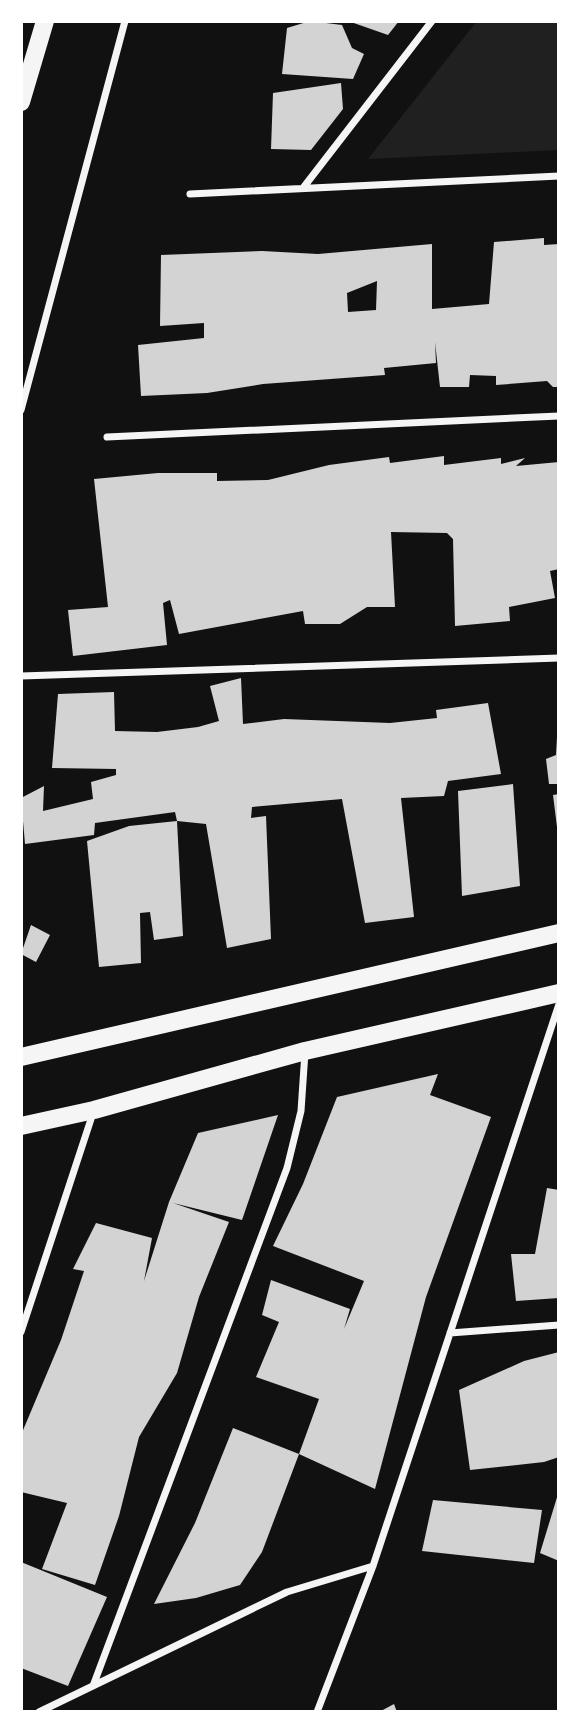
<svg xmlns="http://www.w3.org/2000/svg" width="580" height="1733" viewBox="0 0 580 1733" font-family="'Alegreya Sans',sans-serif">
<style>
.green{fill:#202020}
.building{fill:#d3d3d3;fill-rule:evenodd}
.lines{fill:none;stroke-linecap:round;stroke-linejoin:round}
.minor{stroke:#f5f5f5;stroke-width:7}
.primary{stroke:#f5f5f5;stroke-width:18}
</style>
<rect width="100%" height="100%" fill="#111"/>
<path class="green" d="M 477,21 L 559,21 L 559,150 L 368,159 Z"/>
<path class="building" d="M 310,21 L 342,25 L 352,48 L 364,54 L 353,79 L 282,74 L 287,28 Z
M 348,21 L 399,21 L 388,35 Z
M 341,83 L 343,109 L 311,150 L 271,149 L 273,93 Z
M 544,238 L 544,245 L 559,244 L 559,387 L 553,387 L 547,381 L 496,385 L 496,376 L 470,375 L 469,387 L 440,387 L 435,342 L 436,363 L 384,368 L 385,375 L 263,384 L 207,393 L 141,396 L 138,345 L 204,338 L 204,323 L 160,326 L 161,255 L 262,251 L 318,254 L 432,244 L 432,309 L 489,304 L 494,242 ZM 377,281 L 376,310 L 348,312 L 347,293 Z
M 444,456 L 444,465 L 501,458 L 501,464 L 525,458 L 516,466 L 559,462 L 559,569 L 550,571 L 555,598 L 509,607 L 510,621 L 455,626 L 453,539 L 447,533 L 391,532 L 395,607 L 367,607 L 340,624 L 305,624 L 303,611 L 179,634 L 170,600 L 163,603 L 167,645 L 73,656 L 68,610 L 108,607 L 94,479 L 158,473 L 217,473 L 217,481 L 268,480 L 329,465 L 389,457 L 390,463 Z
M 241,678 L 243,724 L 284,719 L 390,723 L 437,718 L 436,710 L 488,703 L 501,774 L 448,781 L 444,796 L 401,798 L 414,917 L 365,923 L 342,799 L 252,807 L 251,818 L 266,816 L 271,939 L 227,948 L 206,824 L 177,821 L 175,812 L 95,823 L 94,835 L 25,844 L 21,798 L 44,786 L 43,811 L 93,799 L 91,782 L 116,775 L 116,769 L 52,768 L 58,694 L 114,692 L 115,731 L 157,732 L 198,727 L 219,721 L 210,686 Z
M 557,737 L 559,784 L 549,784 L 546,759 L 556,755 Z
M 513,784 L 520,886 L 462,896 L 458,791 Z
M 559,794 L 559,826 L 557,827 L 553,795 Z
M 177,821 L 183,936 L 154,940 L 150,912 L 140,913 L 141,963 L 99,967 L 87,841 L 129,826 Z
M 31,925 L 50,935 L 36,962 L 21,954 Z
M 438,1074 L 430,1095 L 491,1117 L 426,1297 L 375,1489 L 299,1454 L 319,1399 L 256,1377 L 279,1322 L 262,1315 L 271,1280 L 350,1309 L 344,1329 L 364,1281 L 273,1246 L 303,1184 L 337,1097 Z
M 278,1115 L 242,1220 L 173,1203 L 229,1222 L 199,1297 L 177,1373 L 139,1437 L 119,1516 L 95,1585 L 42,1569 L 67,1503 L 21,1492 L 21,1435 L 61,1340 L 84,1271 L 73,1269 L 96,1223 L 152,1238 L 144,1281 L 169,1202 L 198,1133 Z
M 547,1188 L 559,1190 L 559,1298 L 516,1301 L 511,1254 L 535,1254 Z
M 559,1352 L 559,1457 L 544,1462 L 470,1470 L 459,1390 L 524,1361 Z
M 233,1428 L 299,1454 L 262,1552 L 240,1585 L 196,1598 L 154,1604 L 195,1523 Z
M 558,1494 L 559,1494 L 559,1561 L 540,1553 Z
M 433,1500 L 542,1510 L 534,1563 L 422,1551 Z
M 21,1562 L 107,1597 L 68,1686 L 21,1668 Z
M 394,1704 L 397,1712 L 379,1712 Z"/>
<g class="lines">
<path class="minor" d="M 303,188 L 432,21
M 190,194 L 559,176
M 21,410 L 125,21
M 107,437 L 559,416
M 21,676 L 559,658
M 21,1332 L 94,1110
M 450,1333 L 559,1325
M 93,1686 L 287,1168 L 301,1111 L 305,1052
M 39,1712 L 287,1592 L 373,1566
M 317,1712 L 373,1566 L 559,1004"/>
<path class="primary" d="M 21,102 L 45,21
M 21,1057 L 559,933
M 21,1126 L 94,1110 L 305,1051 L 559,993"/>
</g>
<rect width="580" height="1733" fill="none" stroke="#ffffff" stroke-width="46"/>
</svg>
